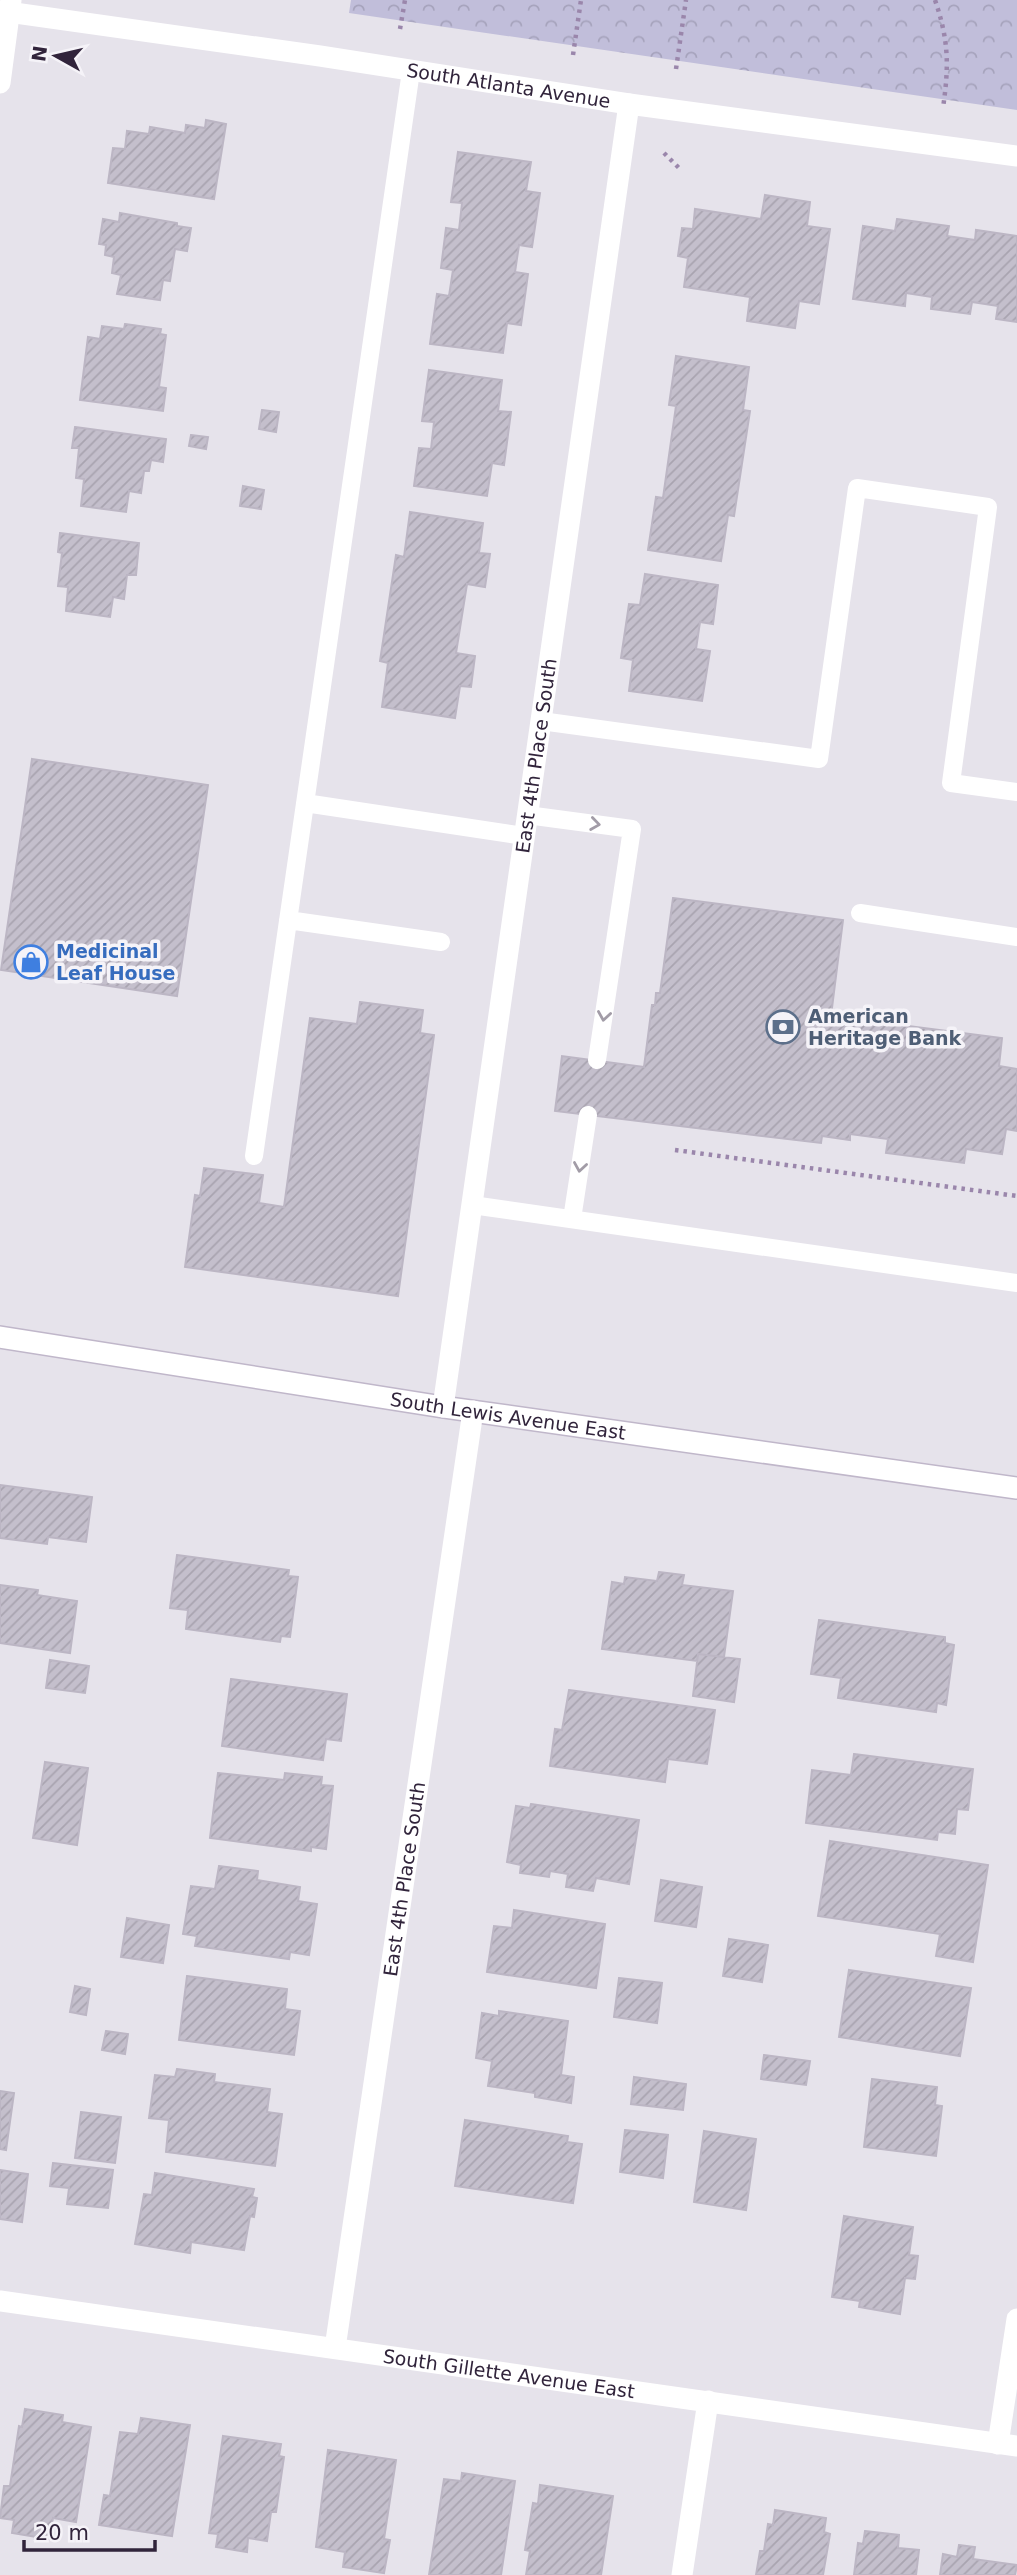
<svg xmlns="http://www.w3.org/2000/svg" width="1017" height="2575" viewBox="0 0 1017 2575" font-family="'DejaVu Sans',sans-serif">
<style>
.park{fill:url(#park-crowns)}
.building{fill:url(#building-hatch);stroke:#bcb6c4;stroke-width:2}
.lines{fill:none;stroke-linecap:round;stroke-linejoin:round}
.secondary-casing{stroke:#c0b7ca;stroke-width:24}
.path{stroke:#9a86ab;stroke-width:4.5;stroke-dasharray:3.5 5;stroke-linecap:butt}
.lane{stroke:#fff;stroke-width:18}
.street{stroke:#fff;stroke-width:21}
.secondary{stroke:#fff;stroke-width:21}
.oneway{stroke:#a29ca7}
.labels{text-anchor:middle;stroke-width:7;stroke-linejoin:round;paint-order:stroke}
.street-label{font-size:19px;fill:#31243b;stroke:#f5f3f8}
.shop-label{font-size:19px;font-weight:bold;fill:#366cbe;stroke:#f5f3f8;text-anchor:start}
.service-label{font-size:19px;font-weight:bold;fill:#4e5e75;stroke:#f5f3f8;text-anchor:start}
</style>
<defs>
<pattern id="park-crowns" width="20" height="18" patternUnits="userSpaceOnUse" patternTransform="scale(1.75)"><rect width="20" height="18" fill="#c1beda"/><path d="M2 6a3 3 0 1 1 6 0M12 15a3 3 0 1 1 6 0" fill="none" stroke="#a6a3bc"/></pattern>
<pattern id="building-hatch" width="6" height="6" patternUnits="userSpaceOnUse" patternTransform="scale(1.75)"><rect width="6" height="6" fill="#c4bfcc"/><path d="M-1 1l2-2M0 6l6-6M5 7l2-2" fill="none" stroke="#a9a4b0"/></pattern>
</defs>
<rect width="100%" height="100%" fill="#e6e3eb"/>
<path class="park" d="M 351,0 L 1017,0 L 1017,110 L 349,13 Z"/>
<path class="building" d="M 206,120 L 226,124 L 214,199 L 108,183 L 113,148 L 125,149 L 127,131 L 149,134 L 150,127 L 185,133 L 186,125 L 205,128 Z
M 458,152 L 531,162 L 526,191 L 540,193 L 532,247 L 519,245 L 515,272 L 528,274 L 521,325 L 507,323 L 503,353 L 430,344 L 437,294 L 449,296 L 453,270 L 441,268 L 446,228 L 459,230 L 462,203 L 451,202 Z
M 765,195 L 810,202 L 807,226 L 830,229 L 819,304 L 799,301 L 795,328 L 747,321 L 750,297 L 684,287 L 688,258 L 678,256 L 682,228 L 693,229 L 695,209 L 761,219 Z
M 120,213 L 177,223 L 177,226 L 191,228 L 187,251 L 175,249 L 170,281 L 163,280 L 160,300 L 117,294 L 121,275 L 112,273 L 114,257 L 105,255 L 106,245 L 99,244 L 103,219 L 119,222 Z
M 897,219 L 949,226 L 947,236 L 975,240 L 976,230 L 1017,236 L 1017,322 L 996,319 L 998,306 L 972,302 L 970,314 L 931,309 L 932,297 L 906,293 L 905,306 L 853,299 L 863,226 L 895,231 Z
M 125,324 L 161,329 L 160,334 L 166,335 L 159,387 L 166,388 L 163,411 L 80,400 L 88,337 L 100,339 L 102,326 L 124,329 Z
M 676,356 L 749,367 L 743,410 L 750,411 L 734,516 L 728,515 L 721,561 L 648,550 L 656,497 L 663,498 L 676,406 L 669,405 Z
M 429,370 L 502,380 L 498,411 L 511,412 L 504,465 L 492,463 L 487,496 L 414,486 L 419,448 L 431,449 L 434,422 L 422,421 Z
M 262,410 L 279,412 L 276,432 L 259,429 Z
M 75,427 L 166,439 L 163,462 L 151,460 L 149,471 L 144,471 L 141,493 L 129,491 L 126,512 L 81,506 L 84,479 L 76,478 L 79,448 L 72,448 Z
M 191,435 L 208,437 L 206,449 L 189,446 Z
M 243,486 L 264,490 L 261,509 L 240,506 Z
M 410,512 L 483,523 L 479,553 L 490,554 L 485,587 L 467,584 L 456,653 L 475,656 L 471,687 L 460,686 L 455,718 L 382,707 L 388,663 L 380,661 L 396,555 L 404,557 Z
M 60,533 L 139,543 L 136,575 L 127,575 L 124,599 L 113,597 L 110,617 L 66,611 L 68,587 L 58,586 L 62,553 L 58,552 Z
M 645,574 L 718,585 L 713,624 L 700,622 L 696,649 L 710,651 L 702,701 L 629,691 L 633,660 L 621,658 L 629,604 L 640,605 Z
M 32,759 L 208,785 L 177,996 L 1,970 Z
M 673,898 L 843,920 L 831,1016 L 1002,1038 L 999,1066 L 1017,1069 L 1017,1131 L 1006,1129 L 1002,1154 L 966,1149 L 964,1163 L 886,1153 L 888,1139 L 850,1134 L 850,1140 L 822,1136 L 821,1143 L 555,1111 L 562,1056 L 644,1067 L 652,1005 L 655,1005 L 656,993 L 660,993 Z
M 360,1002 L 423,1010 L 420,1033 L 434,1035 L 398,1296 L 185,1267 L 195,1195 L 200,1196 L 204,1168 L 263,1175 L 259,1203 L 284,1207 L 310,1018 L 357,1024 Z
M 0,1485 L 92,1497 L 86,1542 L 48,1537 L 47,1544 L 0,1538 Z
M 177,1555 L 289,1570 L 288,1576 L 298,1577 L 290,1637 L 281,1636 L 280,1642 L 186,1629 L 188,1610 L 170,1608 Z
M 659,1572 L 684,1575 L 682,1585 L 733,1591 L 724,1657 L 698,1654 L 697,1661 L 602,1649 L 612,1582 L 624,1584 L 625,1577 L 657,1581 Z
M 0,1585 L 38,1590 L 37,1595 L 77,1601 L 70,1653 L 0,1643 Z
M 819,1620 L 945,1637 L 945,1643 L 954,1645 L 946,1705 L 937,1703 L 936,1712 L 838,1698 L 841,1678 L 811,1674 Z
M 698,1654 L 740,1659 L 734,1702 L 693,1696 Z
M 50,1660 L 89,1666 L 85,1693 L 46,1688 Z
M 231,1679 L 347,1694 L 341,1741 L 326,1739 L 323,1760 L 222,1746 Z
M 569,1690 L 715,1710 L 707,1764 L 668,1759 L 665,1782 L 550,1766 L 555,1729 L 562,1730 Z
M 854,1754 L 973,1769 L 968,1810 L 957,1809 L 955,1834 L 938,1832 L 937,1840 L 806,1823 L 812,1770 L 851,1775 Z
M 45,1762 L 88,1768 L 77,1845 L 33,1838 Z
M 218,1773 L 284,1780 L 285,1773 L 322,1777 L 321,1785 L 333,1786 L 326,1849 L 311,1847 L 311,1851 L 210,1838 Z
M 531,1804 L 639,1820 L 629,1884 L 596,1878 L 593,1891 L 566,1887 L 568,1874 L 550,1871 L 549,1877 L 520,1873 L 521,1865 L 507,1862 L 516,1806 L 530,1808 Z
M 830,1841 L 988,1865 L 973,1962 L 936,1956 L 940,1934 L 818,1916 Z
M 219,1866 L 258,1871 L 257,1880 L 300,1887 L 298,1901 L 317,1904 L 309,1955 L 290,1952 L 289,1959 L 195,1946 L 197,1936 L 183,1934 L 191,1886 L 215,1889 Z
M 661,1880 L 702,1887 L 696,1927 L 655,1921 Z
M 514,1910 L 605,1924 L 596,1988 L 487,1972 L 494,1926 L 512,1928 Z
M 127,1918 L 169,1925 L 163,1963 L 121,1957 Z
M 729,1939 L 768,1945 L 762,1982 L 723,1976 Z
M 849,1970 L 971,1988 L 960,2056 L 839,2037 Z
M 187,1976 L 287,1989 L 285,2009 L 300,2011 L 294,2055 L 179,2040 Z
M 619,1978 L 662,1983 L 657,2023 L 614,2017 Z
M 75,1986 L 90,1989 L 86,2015 L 70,2012 Z
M 499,2011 L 568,2021 L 561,2075 L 574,2077 L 571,2103 L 535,2097 L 535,2093 L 488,2086 L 492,2061 L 476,2058 L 482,2013 L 499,2016 Z
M 106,2031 L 128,2034 L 125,2054 L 102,2050 Z
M 764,2055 L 810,2061 L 806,2085 L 761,2079 Z
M 177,2069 L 215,2074 L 214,2082 L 270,2089 L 267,2112 L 282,2114 L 275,2166 L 166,2152 L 169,2120 L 149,2118 L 155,2075 L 175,2077 Z
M 634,2077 L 686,2084 L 683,2110 L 631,2104 Z
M 872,2079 L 937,2087 L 935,2105 L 942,2106 L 936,2156 L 864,2147 Z
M 0,2091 L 14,2093 L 6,2150 L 0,2149 Z
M 81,2112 L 121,2117 L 115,2163 L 75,2158 Z
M 465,2120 L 568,2136 L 567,2142 L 582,2144 L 573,2203 L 455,2186 Z
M 625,2130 L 668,2135 L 663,2178 L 620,2172 Z
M 704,2131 L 756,2139 L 746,2210 L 694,2202 Z
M 53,2163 L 113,2170 L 108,2208 L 67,2204 L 69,2188 L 50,2186 Z
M 0,2170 L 28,2174 L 22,2222 L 0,2219 Z
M 155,2173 L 254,2189 L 252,2197 L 257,2198 L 254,2217 L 250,2216 L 244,2250 L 191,2242 L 190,2253 L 135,2244 L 144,2194 L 152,2195 Z
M 844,2216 L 913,2227 L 909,2255 L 918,2256 L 915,2279 L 905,2278 L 900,2314 L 859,2307 L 860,2301 L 832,2297 Z
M 25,2409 L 63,2415 L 62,2422 L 91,2427 L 76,2522 L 53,2518 L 49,2539 L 12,2533 L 14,2520 L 0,2518 L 4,2486 L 10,2486 L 19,2426 L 22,2427 Z
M 141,2418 L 190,2425 L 172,2536 L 99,2525 L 104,2495 L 110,2496 L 120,2432 L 138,2434 Z
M 223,2436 L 281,2444 L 279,2456 L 284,2457 L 276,2512 L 271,2512 L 267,2541 L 248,2538 L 247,2552 L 216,2547 L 218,2534 L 209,2533 Z
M 328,2450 L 396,2460 L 384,2539 L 390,2540 L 384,2573 L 343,2567 L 345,2552 L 316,2547 Z
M 462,2473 L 515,2481 L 501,2575 L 429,2575 L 444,2479 L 461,2481 Z
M 540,2485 L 613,2496 L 601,2575 L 526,2575 L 530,2551 L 525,2550 L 533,2503 L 538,2504 Z
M 775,2510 L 826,2518 L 824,2532 L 830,2534 L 823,2575 L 756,2575 L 760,2551 L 764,2551 L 768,2524 L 773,2525 Z
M 865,2531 L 899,2535 L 898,2548 L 919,2550 L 916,2575 L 854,2575 L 858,2543 L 863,2544 Z
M 959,2545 L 975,2547 L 973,2559 L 1017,2565 L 1015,2575 L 940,2575 L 943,2554 L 957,2557 Z"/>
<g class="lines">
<defs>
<g id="secondary">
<path id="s5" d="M 0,1337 L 443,1407 L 1017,1488"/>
</g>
</defs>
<use href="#secondary" class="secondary-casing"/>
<path class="path" d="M 935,0 C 949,41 949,66 943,108
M 400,29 L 405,0
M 573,55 L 581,0
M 676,69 L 686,0
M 664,153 L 680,169
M 675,1150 L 1017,1196"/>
<path class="lane" d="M 541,721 L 819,759 L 857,488 L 988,507 L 951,783 L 1017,792
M 305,803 L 524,836
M 527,815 L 632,829 L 597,1060
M 860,913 L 1017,937
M 288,920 L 441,942
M 254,1156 L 411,71
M 472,1205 L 1017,1283
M 572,1219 L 588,1115"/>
<g class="street">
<path id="s1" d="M 0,11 L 320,56 L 629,104 L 1017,156"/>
<path d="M 0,83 L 11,0"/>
<path id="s2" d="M 443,1407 L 629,104"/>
<path id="s3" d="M 0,2301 L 1017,2446"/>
<path id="s4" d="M 335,2348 L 473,1411"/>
<path d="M 998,2444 L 1017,2319"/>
<path d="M 682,2575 L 708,2401"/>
</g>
<use href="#secondary" class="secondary"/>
</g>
<defs><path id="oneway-chevron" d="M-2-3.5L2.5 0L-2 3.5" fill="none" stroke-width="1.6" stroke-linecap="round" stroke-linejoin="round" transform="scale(1.75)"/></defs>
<g class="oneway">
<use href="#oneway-chevron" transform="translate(595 824) rotate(8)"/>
<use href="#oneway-chevron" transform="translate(604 1016) rotate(99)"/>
<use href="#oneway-chevron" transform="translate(580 1167) rotate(99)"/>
</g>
<defs>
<symbol id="shop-ring" viewBox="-11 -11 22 22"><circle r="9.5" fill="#f5f3f8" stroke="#3f7fe0" stroke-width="1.5"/><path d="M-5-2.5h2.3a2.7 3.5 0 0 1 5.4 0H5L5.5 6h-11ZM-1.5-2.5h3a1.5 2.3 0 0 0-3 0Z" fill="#3f7fe0"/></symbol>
<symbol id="bank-ring" viewBox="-11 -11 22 22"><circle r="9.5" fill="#f5f3f8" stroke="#5c6f8a" stroke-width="1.5"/><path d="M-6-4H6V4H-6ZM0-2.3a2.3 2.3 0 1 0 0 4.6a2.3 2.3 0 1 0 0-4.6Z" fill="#5c6f8a"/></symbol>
</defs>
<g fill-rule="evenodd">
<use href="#shop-ring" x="12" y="943" width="38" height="38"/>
<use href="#bank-ring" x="764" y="1008" width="38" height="38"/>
</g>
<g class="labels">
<g class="street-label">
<text dy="7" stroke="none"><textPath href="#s1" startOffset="514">South Atlanta Avenue</textPath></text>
<text dy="7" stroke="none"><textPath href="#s2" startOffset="658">East 4th Place South</textPath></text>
<text dy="7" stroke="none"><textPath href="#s5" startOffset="514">South Lewis Avenue East</textPath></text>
<text dy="7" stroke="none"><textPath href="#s4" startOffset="474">East 4th Place South</textPath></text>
<text dy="7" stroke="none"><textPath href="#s3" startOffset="514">South Gillette Avenue East</textPath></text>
</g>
<g class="shop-label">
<text x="56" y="958">Medicinal<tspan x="56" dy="22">Leaf House</tspan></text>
</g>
<g class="service-label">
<text x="808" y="1023">American<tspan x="808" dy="22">Heritage Bank</tspan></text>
</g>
</g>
<g transform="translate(56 56) rotate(278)" stroke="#f5f3f8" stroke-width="5" paint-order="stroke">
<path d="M0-5L12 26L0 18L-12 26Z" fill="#31243b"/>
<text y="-10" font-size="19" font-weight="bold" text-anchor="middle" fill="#31243b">N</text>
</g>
<path d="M24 2540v10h131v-10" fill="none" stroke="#31243b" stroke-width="3.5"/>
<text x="35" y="2540" font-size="21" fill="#31243b" stroke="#f5f3f8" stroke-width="5" paint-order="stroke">20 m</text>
</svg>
